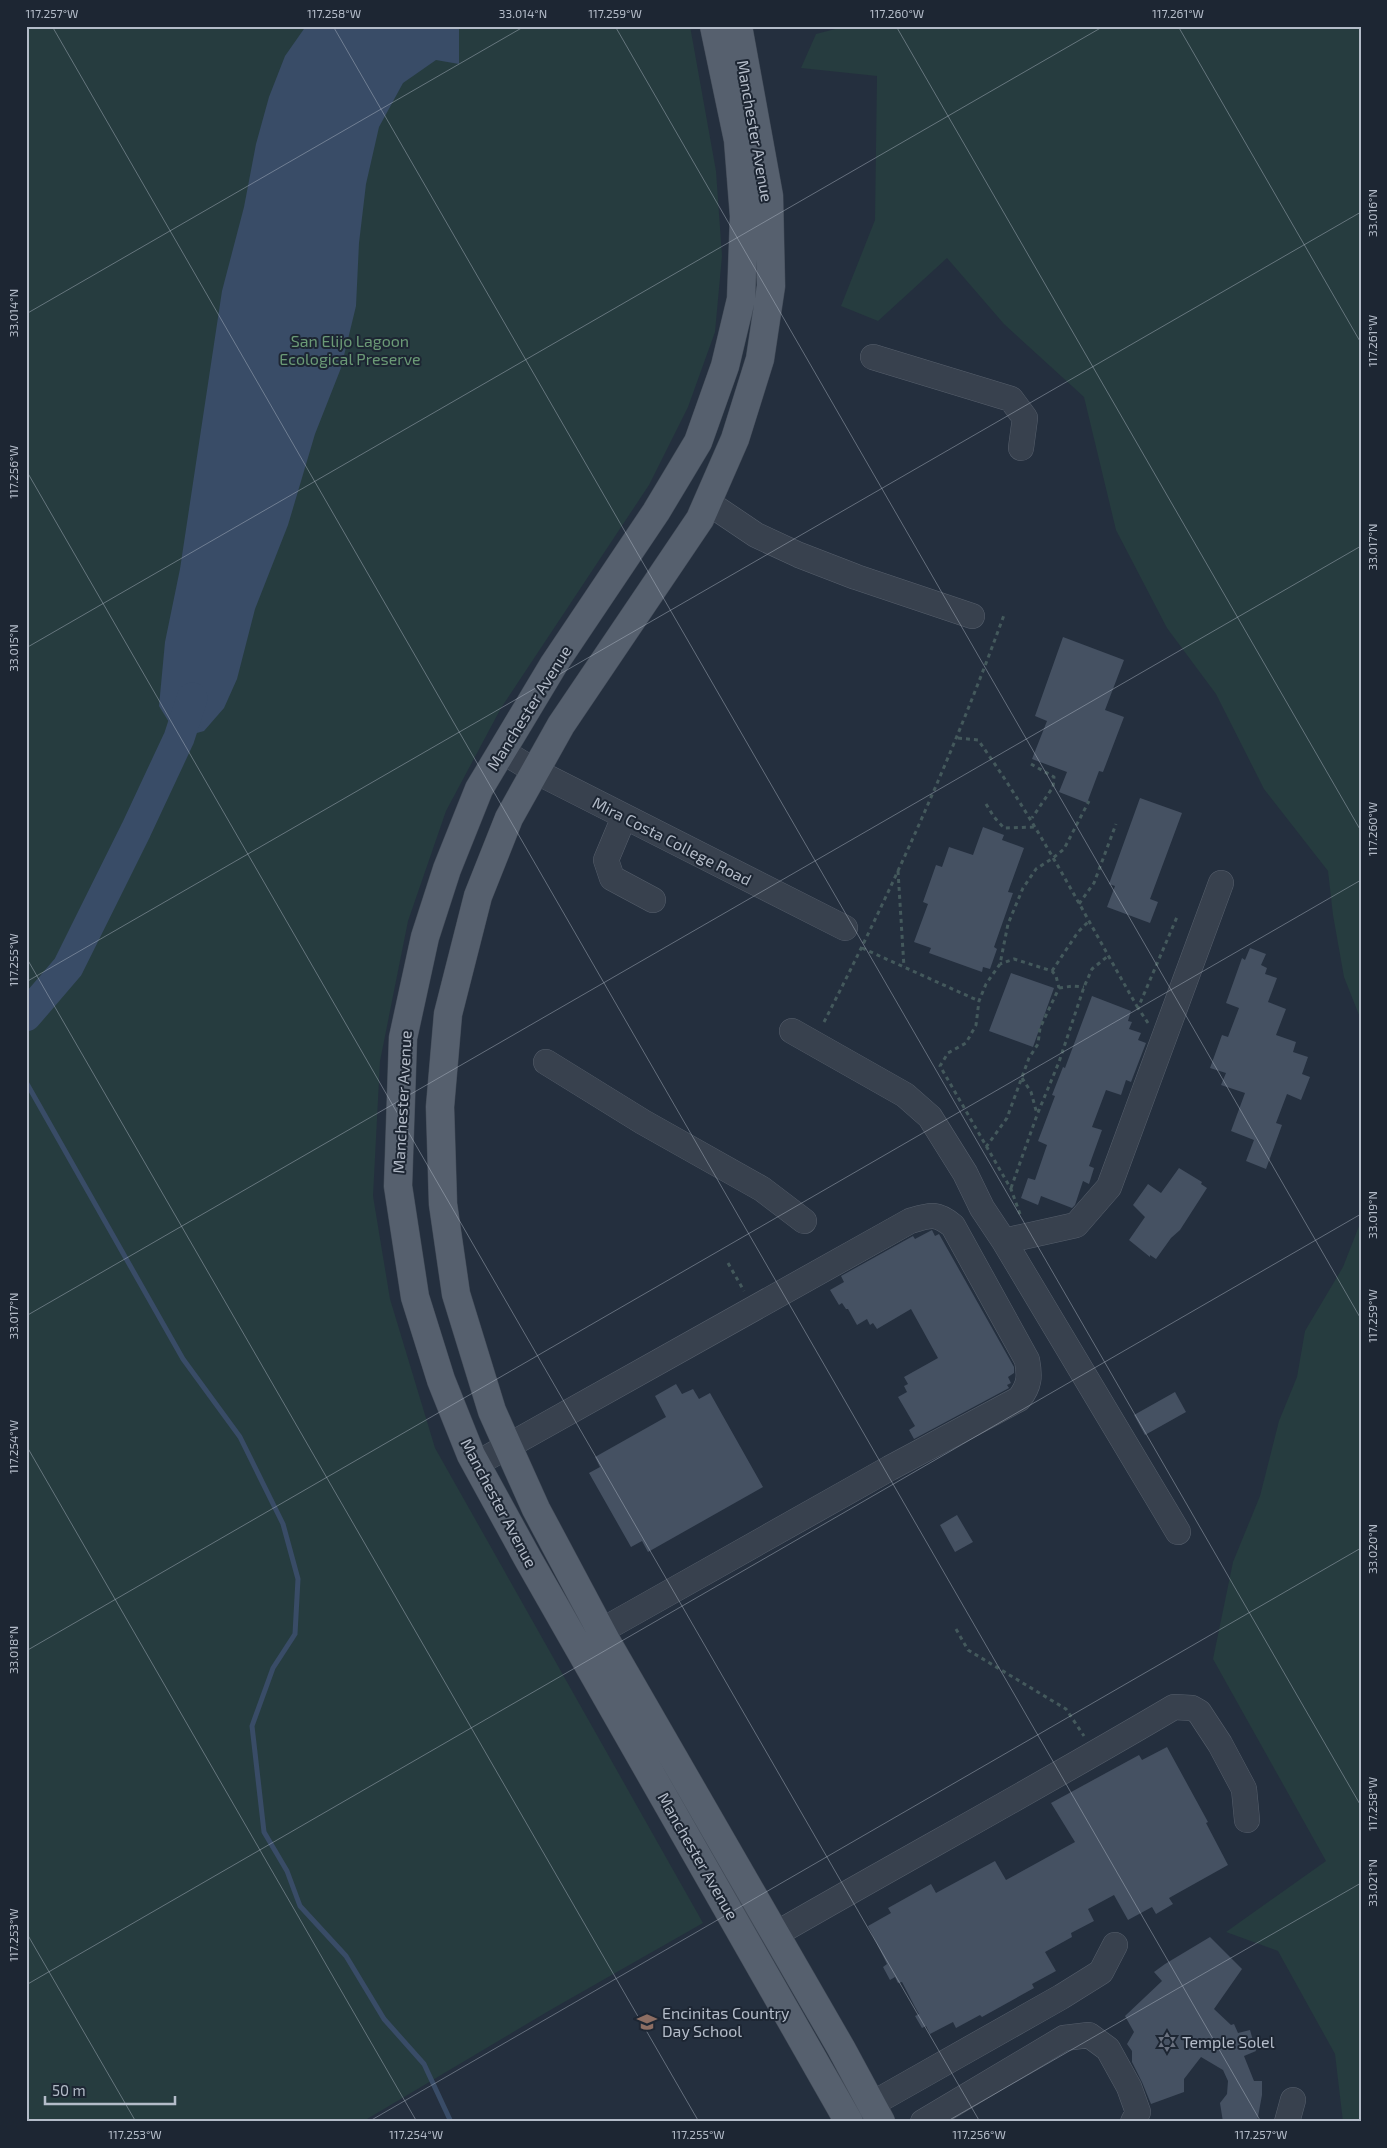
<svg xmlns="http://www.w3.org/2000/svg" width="1387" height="2148" viewBox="0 0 1387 2148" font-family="'Exo 2',sans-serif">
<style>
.green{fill:#263c3f}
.water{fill:#394c67}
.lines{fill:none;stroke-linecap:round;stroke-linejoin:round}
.stream{stroke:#394c67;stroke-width:5}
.river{stroke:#394c67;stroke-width:31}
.building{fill:#455162}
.minor-casing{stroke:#565f6c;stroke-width:26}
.major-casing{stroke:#414a57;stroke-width:29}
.path{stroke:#44595c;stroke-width:3;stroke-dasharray:4 4;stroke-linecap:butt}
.minor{stroke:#38414e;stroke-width:25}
.major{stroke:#56606e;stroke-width:28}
.ticks{fill:none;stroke:#b4bcc9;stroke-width:1;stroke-opacity:0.45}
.labels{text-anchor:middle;stroke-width:4;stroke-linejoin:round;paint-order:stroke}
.street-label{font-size:16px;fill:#b4bcc9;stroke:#1d2633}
.park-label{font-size:16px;fill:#6b9a76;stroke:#1d2633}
.poi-label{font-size:16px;fill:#b4bcc9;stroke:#1d2633;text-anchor:start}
.neatline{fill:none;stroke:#b4bcc9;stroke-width:2}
.ticks-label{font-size:12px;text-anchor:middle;fill:#b4bcc9}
</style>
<rect width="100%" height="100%" fill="#242f3e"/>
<path class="green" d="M 26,26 L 690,26 L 716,171 L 722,256 L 715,332 L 688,407 L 649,485 L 501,708 L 446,811 L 408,921 L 380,1061 L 373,1196 L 390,1299 L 435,1448 L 703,1923 L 552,2009 L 362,2122 L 26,2122 Z
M 847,26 L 1361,26 L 1361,1020 L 1344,977 L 1333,915 L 1328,871 L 1264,789 L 1216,694 L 1167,628 L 1116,530 L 1084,397 L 1004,324 L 947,258 L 878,321 L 841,306 L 875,220 L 877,76 L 801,68 L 816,34 Z
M 1361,1221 L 1361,2122 L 1343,2122 L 1335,2054 L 1278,1951 L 1226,1932 L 1326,1861 L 1213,1659 L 1233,1562 L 1260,1496 L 1279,1421 L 1297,1377 L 1305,1331 L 1343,1267 Z"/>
<path class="water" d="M 306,26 L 459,26 L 459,64 L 436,60 L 403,83 L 379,127 L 366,184 L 359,243 L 356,306 L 341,368 L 315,434 L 288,525 L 255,609 L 237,679 L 224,708 L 204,731 L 179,738 L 159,706 L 165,642 L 180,569 L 222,291 L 244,207 L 256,144 L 269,97 L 285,56 Z"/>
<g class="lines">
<path class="stream" d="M 26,1082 L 183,1359 L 240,1437 L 283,1524 L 298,1579 L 295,1634 L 273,1668 L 252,1726 L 264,1832 L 287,1871 L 300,1906 L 346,1956 L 384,2019 L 424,2064 L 451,2122"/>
<path class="river" d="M 26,1016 L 68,967 L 136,830 L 179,738 L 192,698"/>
</g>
<path class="building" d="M 1063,637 L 1124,660 L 1105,710 L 1124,717 L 1103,772 L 1099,771 L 1087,803 L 1059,792 L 1067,772 L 1032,759 L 1047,721 L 1035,716 Z
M 1140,798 L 1182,813 L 1150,899 L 1158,902 L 1150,923 L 1107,907 L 1115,886 L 1109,884 Z
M 983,827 L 1004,835 L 1002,840 L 1024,848 L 1008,892 L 1013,893 L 994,947 L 997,949 L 990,969 L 983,967 L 982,972 L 929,953 L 931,948 L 914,942 L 928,904 L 923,902 L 936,865 L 942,867 L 949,847 L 973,855 Z
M 1250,948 L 1266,954 L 1261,965 L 1267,968 L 1265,974 L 1277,978 L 1268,1002 L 1286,1009 L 1276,1035 L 1296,1042 L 1293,1052 L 1308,1057 L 1302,1074 L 1310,1077 L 1301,1100 L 1287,1094 L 1276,1123 L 1282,1125 L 1266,1169 L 1246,1161 L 1254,1140 L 1231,1131 L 1245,1093 L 1221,1085 L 1226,1073 L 1210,1068 L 1222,1035 L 1228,1037 L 1239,1008 L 1226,1003 L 1242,958 L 1245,960 Z
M 1011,973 L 1054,988 L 1033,1047 L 989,1031 Z
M 1092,996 L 1131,1011 L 1128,1021 L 1132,1022 L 1129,1029 L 1141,1033 L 1138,1040 L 1146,1043 L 1131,1082 L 1126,1080 L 1121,1095 L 1106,1090 L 1092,1127 L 1102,1130 L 1089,1166 L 1094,1168 L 1089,1184 L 1083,1181 L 1075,1205 L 1072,1208 L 1041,1196 L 1038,1205 L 1021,1198 L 1028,1178 L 1035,1180 L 1047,1145 L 1038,1141 L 1055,1096 L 1052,1095 L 1063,1067 L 1065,1068 Z
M 1179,1168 L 1202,1182 L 1201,1184 L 1207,1188 L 1180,1230 L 1171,1238 L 1156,1259 L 1150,1255 L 1150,1257 L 1129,1240 L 1145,1217 L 1133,1205 L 1148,1184 L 1161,1193 Z
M 932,1230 L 935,1236 L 939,1234 L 1014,1367 L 1014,1373 L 1008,1377 L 1011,1383 L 1007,1385 L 1009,1388 L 914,1439 L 909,1430 L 915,1426 L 898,1397 L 907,1392 L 904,1386 L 908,1384 L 904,1377 L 938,1358 L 911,1309 L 877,1329 L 873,1323 L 870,1325 L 867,1319 L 857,1325 L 848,1309 L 846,1309 L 842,1303 L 839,1305 L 830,1290 L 844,1282 L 841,1276 L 913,1236 L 915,1239 Z
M 676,1384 L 682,1394 L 693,1389 L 699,1399 L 710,1393 L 763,1487 L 648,1552 L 642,1541 L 631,1547 L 589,1473 L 600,1467 L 595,1457 L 666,1417 L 655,1396 Z
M 1175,1392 L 1186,1412 L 1145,1435 L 1134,1415 Z
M 957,1515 L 973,1542 L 955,1552 L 940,1525 Z
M 1167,1747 L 1208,1822 L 1206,1823 L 1228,1865 L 1169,1898 L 1173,1904 L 1156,1914 L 1152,1907 L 1128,1920 L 1114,1895 L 1088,1909 L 1094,1921 L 1071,1933 L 1072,1937 L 1045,1952 L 1056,1971 L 1032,1984 L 1034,1988 L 982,2017 L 980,2015 L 956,2028 L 953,2022 L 930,2034 L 926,2026 L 922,2028 L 915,2016 L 919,2014 L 915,2007 L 902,1982 L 898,1983 L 895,1977 L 890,1980 L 883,1967 L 887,1964 L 868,1926 L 891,1913 L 888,1908 L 931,1884 L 936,1893 L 995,1861 L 1006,1880 L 1075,1842 L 1051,1803 L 1139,1755 L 1142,1760 Z
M 1210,1937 L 1242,1969 L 1214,2009 L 1231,2025 L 1234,2024 L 1238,2033 L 1250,2030 L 1256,2051 L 1244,2056 L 1254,2081 L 1262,2081 L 1262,2095 L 1257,2122 L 1223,2122 L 1220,2103 L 1227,2094 L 1228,2081 L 1223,2070 L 1201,2057 L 1184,2079 L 1184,2092 L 1151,2104 L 1142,2082 L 1132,2062 L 1132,2051 L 1127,2044 L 1134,2032 L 1125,2016 L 1162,1981 L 1154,1972 L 1165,1964 Z"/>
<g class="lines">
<defs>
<path id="minor" d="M 873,357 L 1011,399 L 1025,418 L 1021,448
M 707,502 L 756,535 L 799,555 L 856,577 L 972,616
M 502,751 L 535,771 L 845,928
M 624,817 L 606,860 L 612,878 L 653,900
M 792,1031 L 905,1095 L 930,1117 L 965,1173 L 982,1208 L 1004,1241 L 1178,1532
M 546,1062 L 643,1122 L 762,1189 L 804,1221
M 1004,1241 L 1076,1225 L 1109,1187 L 1221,883
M 476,1464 L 910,1221 C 930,1215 936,1212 953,1226 L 1027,1360 C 1030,1376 1030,1385 1019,1399 L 890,1468 L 601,1631
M 776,1934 C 908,1858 1042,1785 1174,1707 L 1192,1708 L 1199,1712 L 1220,1744 L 1244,1789 L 1247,1820
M 872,2104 L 1061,1997 L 1101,1972 L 1115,1945
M 923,2122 L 1064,2038 L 1089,2035 L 1108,2049 L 1129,2087 L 1138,2112 L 1133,2122
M 1287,2122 L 1293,2100"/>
<path id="major" d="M 714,26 L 738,140 L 744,216 L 741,299 L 725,366 L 698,442 L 656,512 L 554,664 L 479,789 L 447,869 L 425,937 L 403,1038 L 398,1186 L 415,1297 L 441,1380 L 471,1455 L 528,1559 L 849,2122
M 738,26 L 769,196 L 771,286 L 760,359 L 735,439 L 700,519 L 561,725 L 509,818 L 478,896 L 448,1014 L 440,1107 L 443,1204 L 456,1294 L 492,1411 L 536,1509 L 608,1644 L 841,2048 L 881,2122"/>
</defs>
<use href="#minor" class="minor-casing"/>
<use href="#major" class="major-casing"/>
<path class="path" d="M 958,738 L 978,740 C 1039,825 1086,918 1138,1008
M 1031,764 L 1054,777 L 1053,787 L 1032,818
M 986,804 L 994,817 L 1004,828 L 1037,827
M 898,871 L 904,967
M 1079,904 L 1094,883 L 1116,824
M 862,948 L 979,1001
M 1052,971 L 1078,932 L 1089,921
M 1059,988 L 1073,986 L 1084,987
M 824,1022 C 892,890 953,755 1004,615
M 1148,1023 L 1138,1008 L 1177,917
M 1022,1078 L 1031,1092 L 1037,1114
M 986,1147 L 1007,1118 L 1029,1058 L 1038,1044 L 1040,1028 L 1059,988 L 1056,976 L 1052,971 L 1014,959 L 1000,964
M 1011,1188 L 1037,1115 L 1059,1062 L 1084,987 L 1092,969 L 1108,956
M 1020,1214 L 1011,1189 L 940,1066 L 948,1053 L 966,1043 L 976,1025 L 979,1001 L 986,984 L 1000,964 L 1008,924 L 1023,888 L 1036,869 L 1053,858 L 1064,849 L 1089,801
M 728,1263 L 744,1291
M 956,1629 L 968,1650 L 1066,1709 L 1084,1736"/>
<use href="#minor" class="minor"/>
<use href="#major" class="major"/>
</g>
<path class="ticks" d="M 52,26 L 1261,2122M 333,26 L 1361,1806M 615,26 L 1361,1319M 896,26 L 1361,831M 1178,26 L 1361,343M 26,314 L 525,26M 26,470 L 980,2122M 26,648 L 1104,26M 26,957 L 699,2122M 26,982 L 1361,212M 26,1316 L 1361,546M 26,1445 L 417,2122M 26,1651 L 1361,880M 26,1932 L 136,2122M 26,1985 L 1361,1214M 368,2122 L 1361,1548M 946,2122 L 1361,1883"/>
<defs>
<symbol id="school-bare" viewBox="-9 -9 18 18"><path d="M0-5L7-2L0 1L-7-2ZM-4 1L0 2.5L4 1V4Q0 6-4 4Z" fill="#8d6e63" stroke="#1d2633" stroke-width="2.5" paint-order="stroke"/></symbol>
<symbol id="synagogue-bare" viewBox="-9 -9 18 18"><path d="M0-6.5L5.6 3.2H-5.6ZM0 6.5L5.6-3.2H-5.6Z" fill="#6b7280" stroke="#1d2633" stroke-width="2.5" paint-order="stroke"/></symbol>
</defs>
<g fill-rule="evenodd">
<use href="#school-bare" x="633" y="2008" width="28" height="28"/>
<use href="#synagogue-bare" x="1153" y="2028" width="28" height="28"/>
</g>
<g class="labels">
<g class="street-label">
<text transform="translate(755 131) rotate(80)" y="6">Manchester Avenue</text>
<text transform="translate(529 708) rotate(-58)" y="6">Manchester Avenue</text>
<text transform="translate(672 841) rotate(27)" y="6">Mira Costa College Road</text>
<text transform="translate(402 1102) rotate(-87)" y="6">Manchester Avenue</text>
<text transform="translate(499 1503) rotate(62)" y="6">Manchester Avenue</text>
<text transform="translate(698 1856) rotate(60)" y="6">Manchester Avenue</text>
</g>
<g class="park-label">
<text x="350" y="347">San Elijo Lagoon<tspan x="350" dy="18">Ecological Preserve</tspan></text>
</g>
<g class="poi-label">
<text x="662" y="2019">Encinitas Country<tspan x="662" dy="18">Day School</tspan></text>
<text x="1182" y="2048">Temple Solel</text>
</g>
</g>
<rect width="1387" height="2148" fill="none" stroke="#1d2633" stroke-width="55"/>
<path d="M45 2096v8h130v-8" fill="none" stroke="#b4bcc9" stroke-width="2.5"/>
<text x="52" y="2096" font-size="15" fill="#b4bcc9" stroke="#1d2633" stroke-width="4" paint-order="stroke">50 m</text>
<rect x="28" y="28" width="1332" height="2092" class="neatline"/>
<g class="ticks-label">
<text x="52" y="18">117.257°W</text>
<text x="334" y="18">117.258°W</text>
<text x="523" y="18">33.014°N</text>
<text x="615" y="18">117.259°W</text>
<text x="897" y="18">117.260°W</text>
<text x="1178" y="18">117.261°W</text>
<text transform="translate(1373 213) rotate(-90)" y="4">33.016°N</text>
<text transform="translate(14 313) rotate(-90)" y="4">33.014°N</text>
<text transform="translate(1373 341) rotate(-90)" y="4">117.261°W</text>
<text transform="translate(14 472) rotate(-90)" y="4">117.256°W</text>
<text transform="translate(1373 547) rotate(-90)" y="4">33.017°N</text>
<text transform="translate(14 648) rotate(-90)" y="4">33.015°N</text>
<text transform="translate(1373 829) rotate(-90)" y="4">117.260°W</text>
<text transform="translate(14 960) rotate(-90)" y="4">117.255°W</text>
<text transform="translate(1373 1215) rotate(-90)" y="4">33.019°N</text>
<text transform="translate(14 1316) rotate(-90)" y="4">33.017°N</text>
<text transform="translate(1373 1316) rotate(-90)" y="4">117.259°W</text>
<text transform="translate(14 1447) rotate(-90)" y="4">117.254°W</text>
<text transform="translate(1373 1549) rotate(-90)" y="4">33.020°N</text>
<text transform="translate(14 1650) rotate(-90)" y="4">33.018°N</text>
<text transform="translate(1373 1804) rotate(-90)" y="4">117.258°W</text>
<text transform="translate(1373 1883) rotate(-90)" y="4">33.021°N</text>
<text transform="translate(14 1935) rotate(-90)" y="4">117.253°W</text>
<text x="135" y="2139">117.253°W</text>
<text x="416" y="2139">117.254°W</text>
<text x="698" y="2139">117.255°W</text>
<text x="979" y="2139">117.256°W</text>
<text x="1261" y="2139">117.257°W</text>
</g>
</svg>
